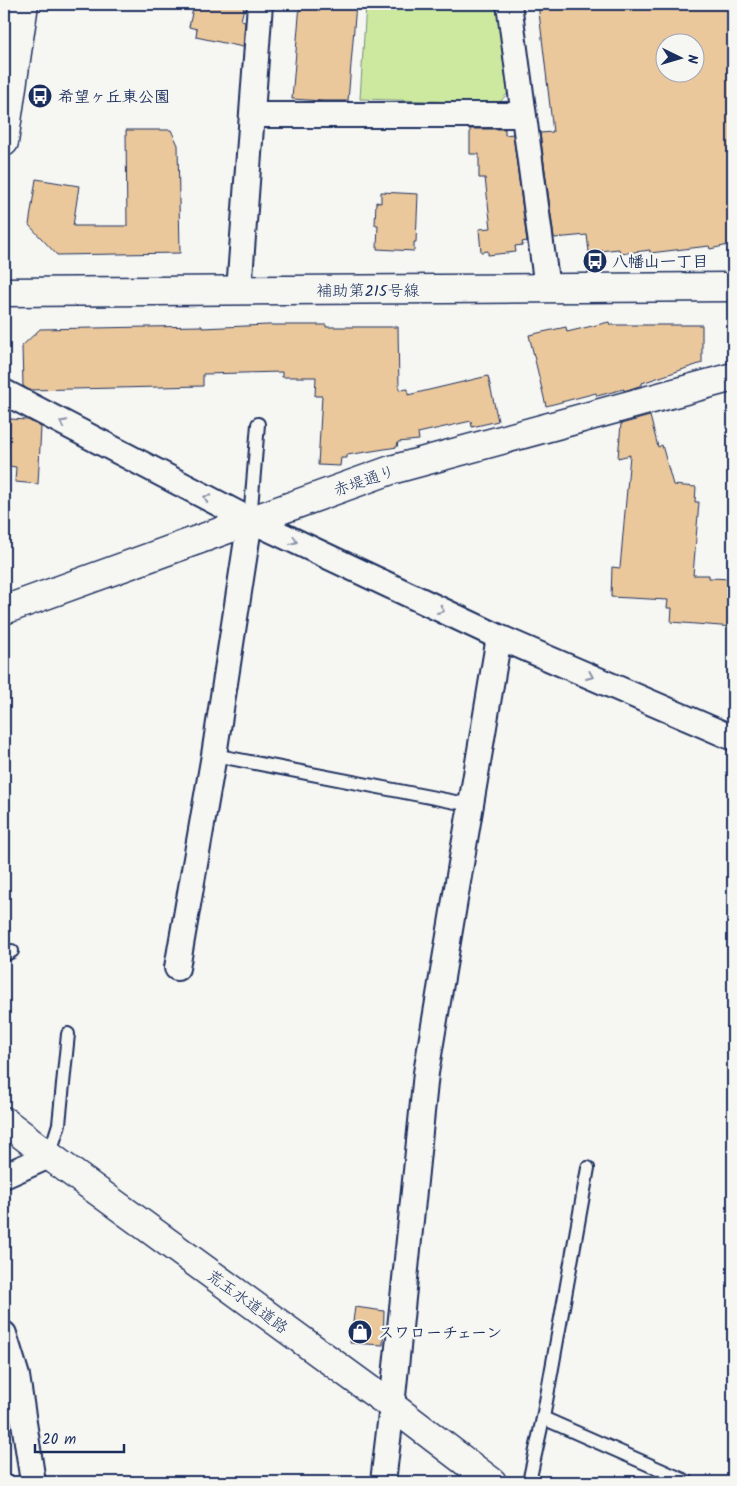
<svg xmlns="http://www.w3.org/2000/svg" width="737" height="1486" viewBox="0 0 737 1486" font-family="Kalam,'Klee One',sans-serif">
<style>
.green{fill:#cde9a0;stroke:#748c7f}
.building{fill:#ebc89c;stroke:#1b2f5e;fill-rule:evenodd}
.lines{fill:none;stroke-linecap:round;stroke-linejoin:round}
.lane-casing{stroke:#1b2f5e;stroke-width:16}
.street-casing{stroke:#1b2f5e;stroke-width:28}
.secondary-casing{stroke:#1b2f5e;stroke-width:31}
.lane{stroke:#f6f6f2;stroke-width:12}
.street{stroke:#f6f6f2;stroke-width:24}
.secondary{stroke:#f6f6f2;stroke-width:28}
.oneway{stroke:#8892a8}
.labels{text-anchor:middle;stroke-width:4.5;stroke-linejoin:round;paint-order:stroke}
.poi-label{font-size:16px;font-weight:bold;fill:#1b2f5e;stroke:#f6f6f2;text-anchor:start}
.street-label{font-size:16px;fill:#1b2f5e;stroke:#f6f6f2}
</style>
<rect width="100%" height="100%" fill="#f6f6f2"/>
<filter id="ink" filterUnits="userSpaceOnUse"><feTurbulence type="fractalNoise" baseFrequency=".02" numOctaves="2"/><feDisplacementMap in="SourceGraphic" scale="10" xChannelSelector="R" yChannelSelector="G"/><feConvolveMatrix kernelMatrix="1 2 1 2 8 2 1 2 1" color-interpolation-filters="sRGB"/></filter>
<g filter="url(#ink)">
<path class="green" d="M 366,4 L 499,4 L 509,92 L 499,103 L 360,99 Z"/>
<path class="building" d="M 194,4 L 245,4 L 241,20 L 245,21 L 243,47 L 196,37 L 197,29 L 189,27 Z
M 300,4 L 356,4 L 348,101 L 323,101 L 292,99 Z
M 538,4 L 733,4 L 733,244 L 710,249 L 709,246 L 650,253 L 650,250 L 620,254 L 619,249 L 589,252 L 587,235 L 554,238 L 540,133 L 553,132 ZM 664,42 L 694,42 L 694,72 L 664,72 Z
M 470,129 L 505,129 L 505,135 L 513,134 L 527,241 L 522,242 L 523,245 L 515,246 L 516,252 L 488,255 L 488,251 L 481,252 L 479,229 L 491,228 L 485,178 L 479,178 L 479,154 L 470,154 Z
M 126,130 L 171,130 L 178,145 L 180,253 L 57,255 L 29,225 L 36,179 L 79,186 L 73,226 L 127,226 Z
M 381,192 L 418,194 L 416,242 L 414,242 L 414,251 L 377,249 L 378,225 L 375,225 L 376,202 L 381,203 Z
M 609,322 L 610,325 L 702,325 L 702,363 L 642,383 L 642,385 L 624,391 L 624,389 L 597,396 L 596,393 L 546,406 L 529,335 L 566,327 L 567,332 Z
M 268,325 L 326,325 L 326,327 L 398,327 L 399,390 L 408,389 L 408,395 L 488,376 L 498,421 L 472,427 L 471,421 L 418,433 L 419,440 L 398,442 L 397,447 L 347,455 L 347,458 L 341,458 L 340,466 L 318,465 L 322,396 L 315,396 L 316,377 L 282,377 L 282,372 L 203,374 L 203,386 L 29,390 L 23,386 L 22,346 L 40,329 L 202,326 L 202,328 Z
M 650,416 L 658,447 L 662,445 L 673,485 L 696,487 L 695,502 L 699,502 L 693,575 L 709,575 L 709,578 L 733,579 L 733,627 L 671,622 L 672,608 L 667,608 L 668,600 L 611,597 L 612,567 L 620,568 L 630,455 L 618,458 L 621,424 Z
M 10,419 L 28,420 L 41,427 L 38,484 L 15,482 L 16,467 L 8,466 Z
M 355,1307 L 384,1311 L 383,1345 L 350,1343 Z"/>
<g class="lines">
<defs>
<path id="lane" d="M 250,520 L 258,424
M 214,755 L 471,805
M 4,955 L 12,951
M 49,1156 L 59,1124 L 68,1034
M 4,1415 L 23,1413
M 543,1418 L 688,1482
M 529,1482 L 543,1418 L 588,1168"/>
<path id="street" d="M 509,4 L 547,288
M 252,115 L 523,115
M 239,291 L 260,4
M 4,392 L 250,520 L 499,637 L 733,738
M 177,968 L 214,755 L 250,520
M 4,1176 L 49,1156
M 4,1334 L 17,1376 L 33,1482
M 383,1482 L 392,1406 L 426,1073 L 499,637"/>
<path id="secondary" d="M 4,142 L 24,4
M 4,292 L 733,287
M 4,610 L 391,470 L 733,377
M 4,1121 L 59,1163 L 392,1406 L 492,1482"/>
</defs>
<use href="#lane" class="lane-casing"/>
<use href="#street" class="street-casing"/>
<use href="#secondary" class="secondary-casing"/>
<use href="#lane" class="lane"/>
<use href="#street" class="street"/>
<use href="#secondary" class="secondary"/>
</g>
<defs><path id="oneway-chevron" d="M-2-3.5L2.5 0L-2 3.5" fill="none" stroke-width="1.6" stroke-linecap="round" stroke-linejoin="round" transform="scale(1.25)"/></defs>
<g class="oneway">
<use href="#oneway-chevron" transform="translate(63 423) rotate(-153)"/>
<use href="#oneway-chevron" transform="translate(207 498) rotate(-153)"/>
<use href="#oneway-chevron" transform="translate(294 541) rotate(25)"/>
<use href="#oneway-chevron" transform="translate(441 610) rotate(25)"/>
<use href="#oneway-chevron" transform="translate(590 676) rotate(23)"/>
</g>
</g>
<defs>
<symbol id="bus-disc" viewBox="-11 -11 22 22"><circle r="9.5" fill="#1b2f5e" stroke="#f6f6f2"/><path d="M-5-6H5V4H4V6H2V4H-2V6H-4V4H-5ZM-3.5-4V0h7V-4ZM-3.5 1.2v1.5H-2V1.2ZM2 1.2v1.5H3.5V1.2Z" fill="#fff"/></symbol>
<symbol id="shop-disc" viewBox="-11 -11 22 22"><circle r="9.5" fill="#1b2f5e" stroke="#f6f6f2"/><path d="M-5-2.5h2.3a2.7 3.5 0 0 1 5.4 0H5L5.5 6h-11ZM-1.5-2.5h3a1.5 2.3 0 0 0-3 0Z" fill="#fff"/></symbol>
</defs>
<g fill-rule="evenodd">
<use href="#bus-disc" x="26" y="82" width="28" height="28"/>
<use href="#bus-disc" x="581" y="247" width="28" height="28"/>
<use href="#shop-disc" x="346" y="1318" width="28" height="28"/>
</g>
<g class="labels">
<g class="poi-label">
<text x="58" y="102">希望ヶ丘東公園</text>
<text x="612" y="267">八幡山一丁目</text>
<text x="378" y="1338">スワローチェーン</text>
</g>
<g class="street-label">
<text x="368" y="296">補助第215号線</text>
<text transform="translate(364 480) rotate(-19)" y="6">赤堤通り</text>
<text transform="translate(248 1301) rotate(36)" y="6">荒玉水道道路</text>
</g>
</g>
<rect width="737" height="1486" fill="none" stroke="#f6f6f2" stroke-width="20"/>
<rect x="10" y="10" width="717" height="1466" fill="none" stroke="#1b2f5e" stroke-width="2" filter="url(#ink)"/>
<g transform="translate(680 58) rotate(95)"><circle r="24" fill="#f6f6f2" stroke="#9ea6b7"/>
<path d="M0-4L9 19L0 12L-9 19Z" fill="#1b2f5e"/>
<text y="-8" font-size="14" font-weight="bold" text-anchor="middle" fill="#1b2f5e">N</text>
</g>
<path d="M35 1444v8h89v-8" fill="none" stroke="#1b2f5e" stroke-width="2.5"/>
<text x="42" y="1444" font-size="15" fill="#1b2f5e" stroke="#f6f6f2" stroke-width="4" paint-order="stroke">20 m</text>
</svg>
